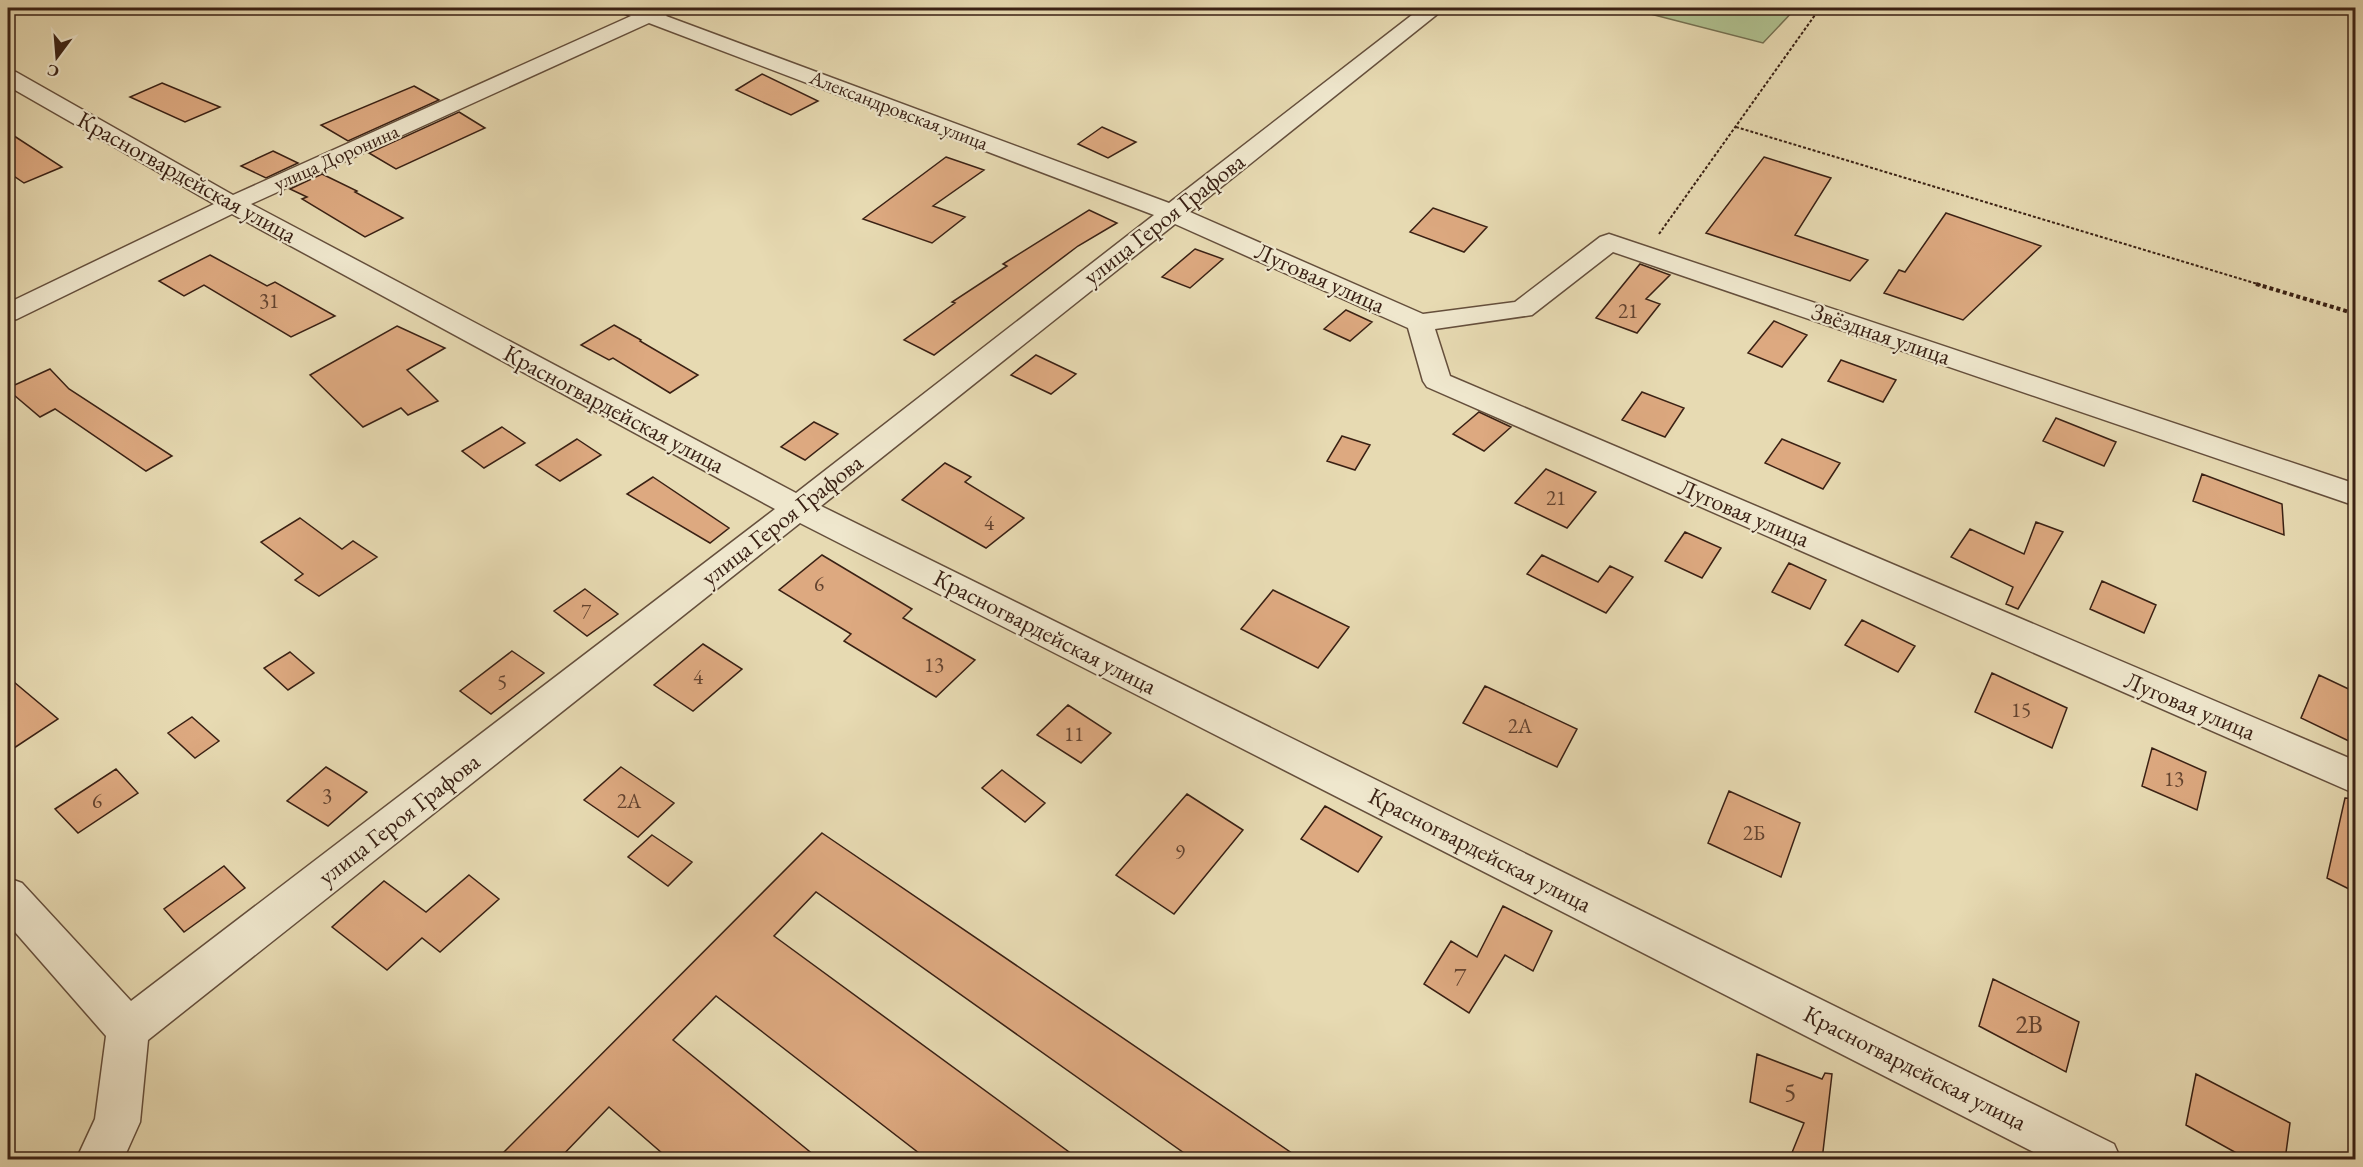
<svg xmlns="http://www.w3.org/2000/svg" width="2363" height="1167" viewBox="0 0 2363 1167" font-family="'EB Garamond',serif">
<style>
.green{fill:#b0c190;stroke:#757152;stroke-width:1.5}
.building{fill:#dda980;stroke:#3a2114;stroke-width:1.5}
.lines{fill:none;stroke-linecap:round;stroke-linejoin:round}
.street-casing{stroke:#654f3c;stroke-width:3}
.path-far1{stroke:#3a2114;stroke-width:2;stroke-dasharray:3 2;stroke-linecap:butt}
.path{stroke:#3a2114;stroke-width:4;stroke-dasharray:4 3;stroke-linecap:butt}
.street{fill:#efe7cd;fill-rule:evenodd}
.labels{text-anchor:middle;stroke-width:4.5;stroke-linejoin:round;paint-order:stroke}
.far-street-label{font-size:20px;fill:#3a2114;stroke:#efe7cd}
.number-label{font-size:21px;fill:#63432f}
.street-label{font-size:24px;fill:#3a2114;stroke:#efe7cd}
.near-number-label{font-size:26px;fill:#63432f}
</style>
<rect width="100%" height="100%" fill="#e7dab2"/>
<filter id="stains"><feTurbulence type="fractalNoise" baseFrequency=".00333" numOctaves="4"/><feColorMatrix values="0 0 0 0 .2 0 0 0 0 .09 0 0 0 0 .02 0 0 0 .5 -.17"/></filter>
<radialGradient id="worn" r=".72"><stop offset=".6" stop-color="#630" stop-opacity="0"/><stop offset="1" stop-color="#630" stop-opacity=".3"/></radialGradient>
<path class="green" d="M 1627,8 L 1796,8 L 1763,43 Z"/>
<path class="building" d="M 762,74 L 818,101 L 791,115 L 736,90 Z
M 162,83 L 220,107 L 185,122 L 130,97 Z
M 414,86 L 439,100 L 348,141 L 321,125 Z
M 459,112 L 485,128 L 396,169 L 369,153 Z
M 1102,127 L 1136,142 L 1108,158 L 1078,144 Z
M 8,132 L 62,167 L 24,183 L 8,172 Z
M 273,151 L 298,163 L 266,178 L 241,166 Z
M 946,157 L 984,170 L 933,206 L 965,217 L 932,243 L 863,219 Z
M 1764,157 L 1831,178 L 1795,235 L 1868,260 L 1850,281 L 1706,233 Z
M 322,174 L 357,191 L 355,192 L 403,218 L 365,237 L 302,199 L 307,197 L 290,189 Z
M 1433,208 L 1487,227 L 1464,252 L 1410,232 Z
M 1089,210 L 1117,223 L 1078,246 L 934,355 L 904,340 L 955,303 L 952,302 L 1007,266 L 1003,264 Z
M 1946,213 L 2041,246 L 1963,320 L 1884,293 L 1899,270 L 1905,272 Z
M 1195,249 L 1223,259 L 1190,288 L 1162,277 Z
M 210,255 L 267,286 L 275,282 L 335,316 L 291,337 L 204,285 L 184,296 L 159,281 Z
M 1640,264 L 1670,275 L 1646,299 L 1660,304 L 1637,333 L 1596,318 Z
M 1346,310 L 1372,322 L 1350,341 L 1324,329 Z
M 1774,321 L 1807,335 L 1782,367 L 1748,353 Z
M 614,325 L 641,340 L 640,341 L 698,375 L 670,393 L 613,358 L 609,360 L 581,345 Z
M 397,326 L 445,348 L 407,370 L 438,401 L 408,415 L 401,408 L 363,427 L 310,375 Z
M 1036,355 L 1076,374 L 1051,394 L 1011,375 Z
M 1841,360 L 1896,380 L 1883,402 L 1828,381 Z
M 50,369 L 69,389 L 172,456 L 146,471 L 55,409 L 40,417 L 8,390 L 8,388 Z
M 1642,392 L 1684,408 L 1665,437 L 1622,420 Z
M 1479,412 L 1511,427 L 1484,451 L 1453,434 Z
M 2056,418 L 2116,442 L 2104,466 L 2043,441 Z
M 814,422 L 838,434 L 805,460 L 781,447 Z
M 502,427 L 525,443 L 484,468 L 462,451 Z
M 1342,436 L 1370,445 L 1355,470 L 1327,461 Z
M 577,439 L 601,455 L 560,481 L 536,465 Z
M 1782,439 L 1840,463 L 1823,489 L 1765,463 Z
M 945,463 L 971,477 L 965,482 L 1024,518 L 986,548 L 902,500 Z
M 1546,469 L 1596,492 L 1567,528 L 1515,503 Z
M 2202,474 L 2282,504 L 2284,535 L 2193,501 Z
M 653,477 L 729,528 L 710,543 L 627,494 Z
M 300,518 L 342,549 L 353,541 L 377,557 L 319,596 L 295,580 L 303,574 L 261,542 Z
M 2036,522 L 2063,532 L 2018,609 L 2006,604 L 2013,587 L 1951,557 L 1970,529 L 2024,554 Z
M 1685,532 L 1721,548 L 1702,578 L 1665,561 Z
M 822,555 L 912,609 L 903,618 L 975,660 L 936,697 L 844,641 L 851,634 L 779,590 Z
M 1542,555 L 1598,582 L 1610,566 L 1633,577 L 1606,613 L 1527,574 Z
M 1789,563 L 1826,580 L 1810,609 L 1772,592 Z
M 2102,581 L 2156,605 L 2144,633 L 2090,609 Z
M 585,589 L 618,614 L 587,636 L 554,611 Z
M 1273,590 L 1349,627 L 1318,668 L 1241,629 Z
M 1862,620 L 1915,646 L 1898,672 L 1845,645 Z
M 703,644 L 742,669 L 693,711 L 654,685 Z
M 512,651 L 544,673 L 491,714 L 460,691 Z
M 290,652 L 314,673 L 288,690 L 264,668 Z
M 1992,673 L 2067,708 L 2052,748 L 1975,712 Z
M 2319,675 L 2355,692 L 2355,744 L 2301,718 Z
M 8,677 L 58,719 L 8,752 Z
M 1485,686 L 1577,729 L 1557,767 L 1463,723 Z
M 1068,705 L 1111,733 L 1081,763 L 1037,735 Z
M 192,717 L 219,741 L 195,758 L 168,733 Z
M 2152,748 L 2206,772 L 2197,810 L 2142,786 Z
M 326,767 L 367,792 L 328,826 L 287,801 Z
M 621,767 L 674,803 L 638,837 L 584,800 Z
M 116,769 L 138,793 L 78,833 L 55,809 Z
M 1002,770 L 1045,803 L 1025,822 L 982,788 Z
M 1729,791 L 1800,823 L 1781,877 L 1708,843 Z
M 1187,794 L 1243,830 L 1174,914 L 1116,875 Z
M 2345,798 L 2355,799 L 2355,892 L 2327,878 Z
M 1325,806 L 1382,837 L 1358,872 L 1301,839 Z
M 822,833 L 1302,1160 L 1194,1160 L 816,892 L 774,936 L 1080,1160 L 928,1160 L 716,996 L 673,1040 L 820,1160 L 670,1160 L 609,1107 L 558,1160 L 496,1160 Z
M 652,835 L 692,862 L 668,886 L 628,857 Z
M 224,866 L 245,888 L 184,932 L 164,909 Z
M 469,875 L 499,899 L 440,952 L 422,938 L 387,970 L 332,927 L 384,881 L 426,912 Z
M 1503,906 L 1552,931 L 1533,971 L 1505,955 L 1469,1013 L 1424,984 L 1451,941 L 1477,957 Z
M 1993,979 L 2079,1022 L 2066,1072 L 1979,1026 Z
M 1757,1054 L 1822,1079 L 1825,1073 L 1832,1074 L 1822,1160 L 1789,1160 L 1804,1123 L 1750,1102 Z
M 2196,1074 L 2290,1123 L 2285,1160 L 2249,1160 L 2186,1125 Z"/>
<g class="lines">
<defs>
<path id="street" d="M 617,8 L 668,8 L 670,11 L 666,16 L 1169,203 L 1421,8 L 1443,8 L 1440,12 L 1190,212 L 1423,314 L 1515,302 L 1600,237 L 1609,234 L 2356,484 L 2356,506 L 1613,252 L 1532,315 L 1435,329 L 1450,376 L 2356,761 L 2356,794 L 1427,387 L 1423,381 L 1408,328 L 1175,224 L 821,506 L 2114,1144 L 2121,1160 L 2049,1160 L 800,523 L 148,1040 L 140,1122 L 123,1160 L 76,1160 L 95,1119 L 106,1036 L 8,924 L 8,878 L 22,883 L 131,1001 L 775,509 L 232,214 L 17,319 L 8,321 L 8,303 L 214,204 L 8,86 L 8,71 L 16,72 L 233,195 L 631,16 L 620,12 ZM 649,23 L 1154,215 L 796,493 L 251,204 Z"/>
</defs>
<use href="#street" class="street-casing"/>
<path class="path-far1" d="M 1736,127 L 2261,285
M 1659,234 L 1820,8"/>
<path class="path" d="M 2256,284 L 2356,314"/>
<use href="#street" class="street"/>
</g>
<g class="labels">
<g class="far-street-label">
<text transform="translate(899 110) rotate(21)" y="7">Александровская улица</text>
<text transform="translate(336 157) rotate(-24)" y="7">улица Доронина</text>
</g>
<g class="number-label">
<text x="269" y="308">31</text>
<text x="1628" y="318">21</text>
<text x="1556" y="505">21</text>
<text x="989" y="530">4</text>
<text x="819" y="591">6</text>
<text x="586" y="619">7</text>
<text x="934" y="672">13</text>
<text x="698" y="684">4</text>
<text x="502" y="689">5</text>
<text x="2021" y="717">15</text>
<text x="1520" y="733">2А</text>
<text x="1074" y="741">11</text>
<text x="2174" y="786">13</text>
<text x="327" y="803">3</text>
<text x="97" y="808">6</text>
<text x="629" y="808">2А</text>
<text x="1754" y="840">2Б</text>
<text x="1180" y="859">9</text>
</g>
<g class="street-label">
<text transform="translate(187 177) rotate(29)" y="8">Красногвардейская улица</text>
<text transform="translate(1164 219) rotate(-38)" y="8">улица Героя Графова</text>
<text transform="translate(1320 278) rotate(24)" y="8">Луговая улица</text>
<text transform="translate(1881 334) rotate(19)" y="8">Звёздная улица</text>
<text transform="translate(614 409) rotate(28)" y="8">Красногвардейская улица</text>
<text transform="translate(1744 513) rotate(23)" y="8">Луговая улица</text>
<text transform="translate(782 520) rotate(-38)" y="8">улица Героя Графова</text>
<text transform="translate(1045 632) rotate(27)" y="8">Красногвардейская улица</text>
<text transform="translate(2190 706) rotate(23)" y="8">Луговая улица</text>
<text transform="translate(399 819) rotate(-38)" y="8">улица Героя Графова</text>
<text transform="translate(1480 850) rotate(27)" y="8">Красногвардейская улица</text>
<text transform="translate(1915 1068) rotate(27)" y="8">Красногвардейская улица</text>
</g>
<g class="near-number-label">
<text x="1460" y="986">7</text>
<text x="2029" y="1033">2В</text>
<text x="1790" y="1101">5</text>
</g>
</g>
<rect width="2363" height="1167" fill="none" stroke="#e7dab2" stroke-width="30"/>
<rect x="9" y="9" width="2345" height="1149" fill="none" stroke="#3a2114" stroke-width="3"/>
<rect x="15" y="15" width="2333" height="1137" fill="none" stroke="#3a2114" stroke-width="1.5"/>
<g transform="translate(57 57) rotate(196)" stroke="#efe7cd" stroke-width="4.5" paint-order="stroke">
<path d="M0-4.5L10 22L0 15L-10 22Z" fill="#3a2114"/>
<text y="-9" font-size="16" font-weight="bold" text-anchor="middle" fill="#3a2114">С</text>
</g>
<rect width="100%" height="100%" filter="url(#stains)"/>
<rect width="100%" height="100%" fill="url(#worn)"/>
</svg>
